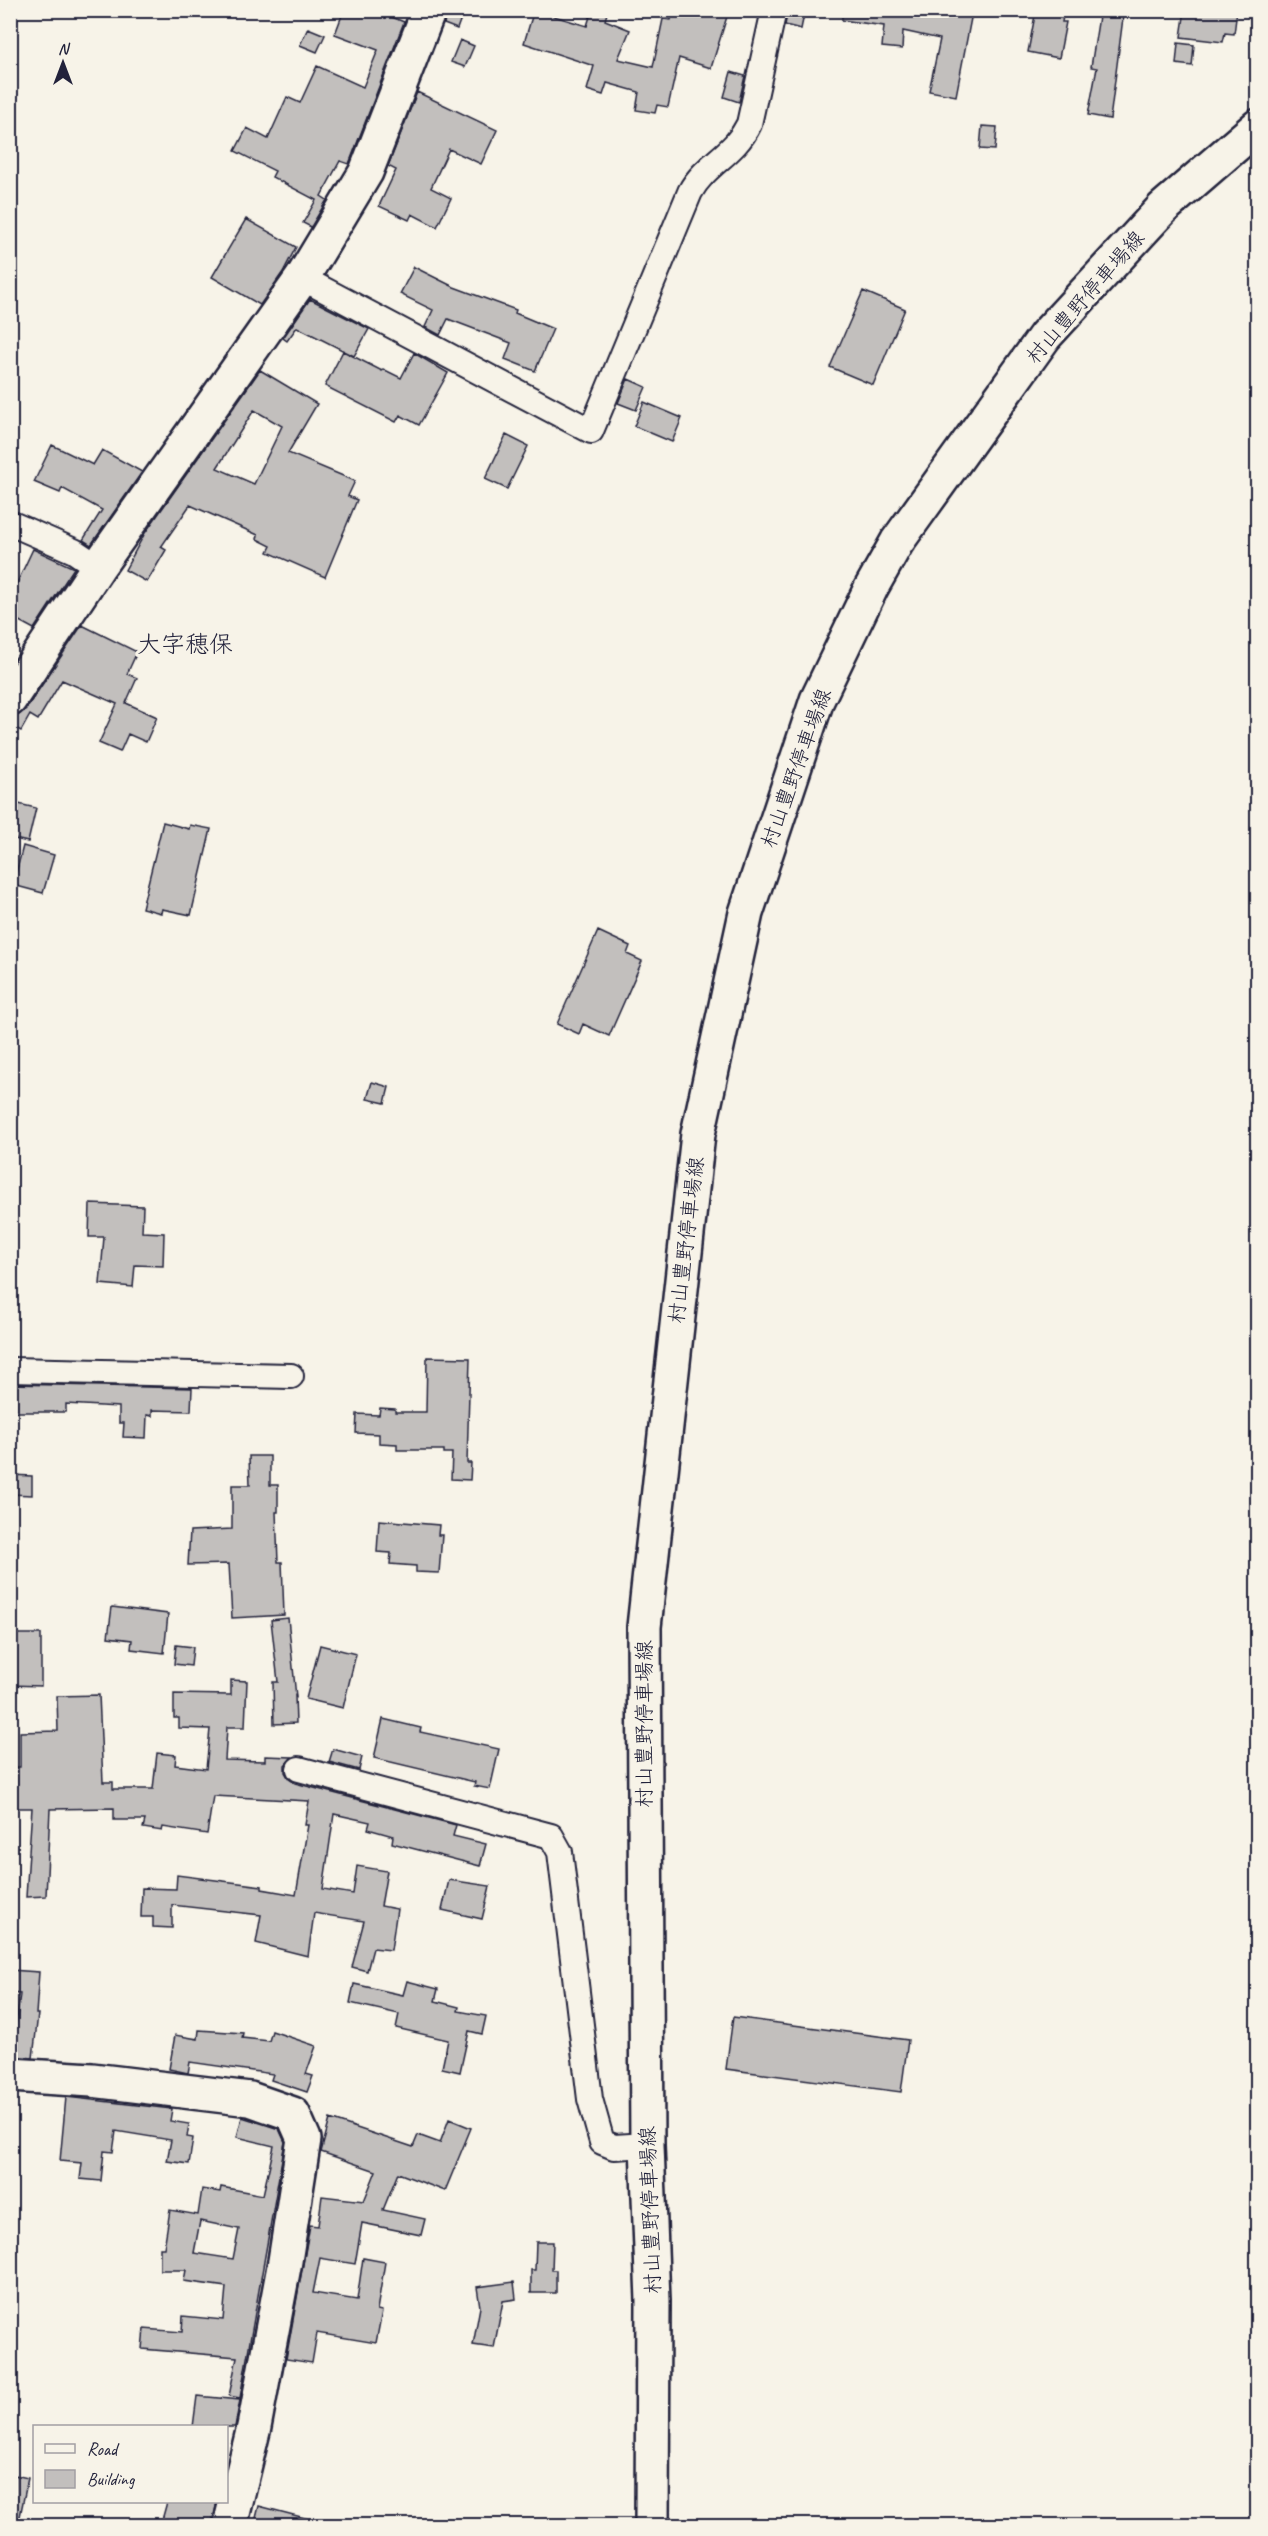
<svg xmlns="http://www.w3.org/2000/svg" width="1268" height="2536" viewBox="0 0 1268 2536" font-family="Caveat,'Klee One',sans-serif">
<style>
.building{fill:#c2bfbd;stroke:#22223b;stroke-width:1.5;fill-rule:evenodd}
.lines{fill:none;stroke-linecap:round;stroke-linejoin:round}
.street-casing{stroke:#22223b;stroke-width:28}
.secondary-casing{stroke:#22223b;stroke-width:38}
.street{stroke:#f7f3e8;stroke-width:24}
.secondary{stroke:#f7f3e8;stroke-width:33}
.labels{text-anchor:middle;stroke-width:6;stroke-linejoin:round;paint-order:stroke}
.street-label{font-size:21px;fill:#22223b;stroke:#f7f3e8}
.quarter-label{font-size:24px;fill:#22223b;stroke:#f7f3e8}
</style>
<rect width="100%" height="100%" fill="#f7f3e8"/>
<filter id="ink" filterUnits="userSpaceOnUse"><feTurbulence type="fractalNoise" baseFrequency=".0167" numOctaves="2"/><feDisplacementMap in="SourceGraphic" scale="12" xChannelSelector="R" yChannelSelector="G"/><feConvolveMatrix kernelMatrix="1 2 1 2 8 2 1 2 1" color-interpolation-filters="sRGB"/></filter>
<g filter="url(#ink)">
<path class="building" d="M 344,10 L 375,10 L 404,22 L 349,164 L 340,161 L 321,196 L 327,200 L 311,227 L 303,223 L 316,200 L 272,177 L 275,171 L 235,151 L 247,128 L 268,139 L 287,97 L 300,103 L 317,66 L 363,87 L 378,50 L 335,34 Z
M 447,10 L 464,10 L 457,29 L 444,24 Z
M 534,10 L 587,26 L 592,10 L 608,10 L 605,20 L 630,30 L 618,59 L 653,67 L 663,19 L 671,20 L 673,10 L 729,10 L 711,68 L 679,58 L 668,107 L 657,105 L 655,113 L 636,110 L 639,92 L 607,83 L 603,95 L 587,90 L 594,66 L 524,43 Z
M 788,10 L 805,10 L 801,29 L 785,25 Z
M 842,10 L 962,10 L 972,13 L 956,96 L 929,91 L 940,39 L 903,31 L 902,49 L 882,47 L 884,26 L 842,20 Z
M 1036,10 L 1064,10 L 1062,22 L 1066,22 L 1059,58 L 1028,52 Z
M 1100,10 L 1124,10 L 1110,119 L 1088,115 L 1097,68 L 1091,67 Z
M 1185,10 L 1237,10 L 1234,34 L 1225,33 L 1223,42 L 1181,37 Z
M 308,28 L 325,35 L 317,52 L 300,45 Z
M 460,40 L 474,46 L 465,67 L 451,62 Z
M 1178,43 L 1194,45 L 1192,66 L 1176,64 Z
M 731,72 L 745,76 L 739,102 L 724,97 Z
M 417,92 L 497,130 L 481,164 L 449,149 L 431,188 L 451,198 L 437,227 L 412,214 L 409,220 L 379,206 L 396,170 L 388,166 Z
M 982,126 L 997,127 L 995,150 L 980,149 Z
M 246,219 L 296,247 L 283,272 L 260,305 L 212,277 Z
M 414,267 L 454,287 L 516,310 L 515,313 L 553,329 L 535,371 L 505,359 L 511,343 L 448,319 L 440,335 L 425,327 L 433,310 L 400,294 Z
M 863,291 L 905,309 L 873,385 L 830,367 Z
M 310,299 L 369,329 L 354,356 L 297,327 L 287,341 L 283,338 Z
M 343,351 L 382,371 L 383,369 L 401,378 L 414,353 L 448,373 L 419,425 L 400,415 L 396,422 L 325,386 Z
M 260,370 L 317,404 L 288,453 L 355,481 L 348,496 L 357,500 L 325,577 L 268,552 L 271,546 L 257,539 L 258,535 L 190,505 L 161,547 L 166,550 L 147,582 L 125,570 L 145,533 ZM 254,410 L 282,426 L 254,484 L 217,468 Z
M 628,379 L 646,387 L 636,410 L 618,403 Z
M 644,402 L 682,418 L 672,442 L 634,426 Z
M 506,435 L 528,446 L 507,489 L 485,479 Z
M 52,445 L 93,465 L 102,450 L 142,472 L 91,545 L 83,540 L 102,510 L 62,488 L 60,493 L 34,482 Z
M 33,549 L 74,568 L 34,629 L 10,616 L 10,585 L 15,587 Z
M 82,625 L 137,652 L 127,674 L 137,678 L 126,703 L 157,717 L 146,742 L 128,734 L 120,752 L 99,743 L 117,704 L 62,680 L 38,720 L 30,715 L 21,731 L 10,725 L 10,717 L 19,715 L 26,709 Z
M 10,802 L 36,808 L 28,842 L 10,838 Z
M 163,822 L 189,829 L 190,825 L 211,829 L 191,915 L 162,909 L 161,913 L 142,908 Z
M 23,846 L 54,855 L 43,893 L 13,885 Z
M 598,931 L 630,946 L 627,954 L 642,961 L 609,1036 L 583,1024 L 579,1034 L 557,1024 Z
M 372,1082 L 389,1087 L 385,1103 L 367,1099 Z
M 90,1204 L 143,1206 L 142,1232 L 164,1233 L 163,1266 L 135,1265 L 133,1287 L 100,1284 L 104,1237 L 89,1237 Z
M 427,1357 L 470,1358 L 467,1463 L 471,1463 L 470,1480 L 451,1479 L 452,1453 L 444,1453 L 444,1450 L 397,1450 L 397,1444 L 379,1443 L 379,1434 L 356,1433 L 357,1414 L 379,1415 L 380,1408 L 395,1409 L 395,1412 L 426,1412 Z
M 10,1384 L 192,1388 L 191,1411 L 152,1410 L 152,1416 L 147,1415 L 146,1438 L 123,1437 L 124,1423 L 119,1423 L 119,1407 L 66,1404 L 66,1412 L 10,1412 Z
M 249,1456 L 270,1456 L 270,1485 L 278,1485 L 278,1512 L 276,1512 L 278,1562 L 282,1562 L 284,1615 L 232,1618 L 229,1564 L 188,1565 L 190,1531 L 232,1529 L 232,1485 L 250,1485 Z
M 10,1475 L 32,1476 L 32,1495 L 10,1494 Z
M 379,1520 L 439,1525 L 438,1535 L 442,1535 L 439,1573 L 416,1572 L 416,1566 L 390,1564 L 391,1553 L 377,1552 Z
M 112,1607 L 168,1614 L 164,1653 L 131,1649 L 132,1640 L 108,1637 Z
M 288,1618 L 296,1697 L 295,1696 L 296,1723 L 274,1724 L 273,1682 L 278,1682 L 271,1620 Z
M 10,1634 L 41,1634 L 41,1686 L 10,1685 Z
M 176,1645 L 193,1647 L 191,1666 L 174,1664 Z
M 320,1645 L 356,1654 L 343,1708 L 306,1699 Z
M 231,1680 L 247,1681 L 245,1727 L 227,1727 L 225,1760 L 265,1761 L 265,1756 L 292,1757 L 285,1765 L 285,1772 L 289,1779 L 295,1783 L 456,1825 L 453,1836 L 486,1844 L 480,1866 L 392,1843 L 393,1836 L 368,1829 L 370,1822 L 334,1814 L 323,1889 L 353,1894 L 357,1866 L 387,1871 L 381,1906 L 397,1909 L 391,1950 L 373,1948 L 367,1971 L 352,1967 L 364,1921 L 314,1913 L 308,1956 L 256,1943 L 261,1915 L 172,1905 L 172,1928 L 153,1927 L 153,1917 L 141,1917 L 142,1888 L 176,1889 L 177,1875 L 262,1886 L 262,1889 L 296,1895 L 308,1825 L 305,1825 L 309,1801 L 213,1796 L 207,1834 L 163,1827 L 162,1831 L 143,1828 L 145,1820 L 114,1820 L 114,1808 L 50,1809 L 46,1896 L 26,1897 L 32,1808 L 10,1808 L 10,1775 L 15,1775 L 15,1767 L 20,1767 L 20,1732 L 58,1731 L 57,1696 L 99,1695 L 103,1782 L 113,1782 L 113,1789 L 153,1789 L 157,1753 L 176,1755 L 175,1765 L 206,1769 L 210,1729 L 179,1728 L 179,1718 L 174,1718 L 174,1694 L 231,1695 Z
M 383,1719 L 421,1728 L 420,1732 L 499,1749 L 490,1789 L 474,1786 L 475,1782 L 374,1758 Z
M 333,1749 L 362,1757 L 359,1770 L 329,1762 Z
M 449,1880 L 490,1886 L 482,1919 L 442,1910 Z
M 10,1970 L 39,1972 L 36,2014 L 38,2014 L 33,2058 L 12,2056 L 20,1994 L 10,1993 Z
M 407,1981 L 438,1989 L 435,2001 L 459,2007 L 458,2011 L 486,2016 L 482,2034 L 469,2031 L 460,2072 L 442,2068 L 448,2040 L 396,2028 L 399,2014 L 350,2003 L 354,1984 L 403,1995 Z
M 733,2017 L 908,2040 L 901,2092 L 726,2069 Z
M 199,2030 L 243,2033 L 242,2038 L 269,2041 L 272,2031 L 316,2046 L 306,2074 L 313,2076 L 307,2092 L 271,2080 L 273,2074 L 190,2062 L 188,2073 L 169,2069 L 175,2035 L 198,2039 Z
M 66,2097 L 172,2109 L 170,2121 L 189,2124 L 187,2137 L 193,2138 L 189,2164 L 167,2161 L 171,2140 L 116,2131 L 113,2152 L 104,2151 L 101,2181 L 80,2179 L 82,2163 L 60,2161 Z
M 242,2117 L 279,2129 L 285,2142 L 240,2398 L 229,2396 L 237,2357 L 142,2349 L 144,2329 L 182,2332 L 183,2316 L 223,2320 L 226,2287 L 184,2281 L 186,2270 L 160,2270 L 160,2248 L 164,2248 L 170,2210 L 198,2215 L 202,2189 L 220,2192 L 221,2187 L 263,2195 L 274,2146 L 237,2137 ZM 200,2221 L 239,2229 L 233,2259 L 194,2253 Z
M 330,2119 L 413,2147 L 418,2135 L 440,2143 L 449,2119 L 471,2128 L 445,2191 L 398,2173 L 383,2210 L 425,2219 L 421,2235 L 362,2223 L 355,2264 L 320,2258 L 313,2293 L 357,2300 L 363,2258 L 385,2262 L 377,2310 L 382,2311 L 376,2343 L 317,2333 L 312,2363 L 286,2359 L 310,2225 L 318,2226 L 322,2196 L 364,2201 L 376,2171 L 321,2152 Z
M 536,2242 L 553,2242 L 552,2270 L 556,2270 L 556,2293 L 531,2293 L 531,2270 L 535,2270 Z
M 514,2282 L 516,2299 L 503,2301 L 494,2348 L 473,2345 L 480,2307 L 477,2287 Z
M 197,2396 L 240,2400 L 235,2427 L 193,2427 Z
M 10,2474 L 28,2478 L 18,2526 L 10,2526 Z
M 167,2502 L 217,2502 L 212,2526 L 183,2526 L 162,2520 Z
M 259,2506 L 313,2520 L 312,2526 L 254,2526 Z"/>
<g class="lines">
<defs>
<path id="street" d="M 302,278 L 591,431 L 690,192 C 705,164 735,154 749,124 L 774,10
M 10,523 L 74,551 L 98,567
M 10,1370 L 291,1376
M 299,1769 L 551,1836 L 560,1852 L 590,2099 L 602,2142 L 614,2147 L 647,2145"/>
<path id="secondary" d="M 10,699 L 98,567 L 302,278 L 366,172 L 429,10
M 10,2075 L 92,2080 L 250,2099 L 293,2114 L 304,2139 L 285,2261 L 254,2427 L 230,2526
M 652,2526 L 653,2301 L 647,2145 L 644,1627 L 698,1134 L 746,913 L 817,700 L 871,588 L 897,542 L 1045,336 L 1163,208 L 1258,126"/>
</defs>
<use href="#street" class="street-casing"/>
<use href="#secondary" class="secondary-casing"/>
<use href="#street" class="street"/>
<use href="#secondary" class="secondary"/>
</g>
</g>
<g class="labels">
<g class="street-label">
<text transform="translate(1085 297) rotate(-49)" y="7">村山豊野停車場線</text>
<text transform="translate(796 768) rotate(-70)" y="7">村山豊野停車場線</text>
<text transform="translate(686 1240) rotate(-83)" y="7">村山豊野停車場線</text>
<text transform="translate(644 1724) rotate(-90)" y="7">村山豊野停車場線</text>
<text transform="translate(650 2210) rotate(-92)" y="7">村山豊野停車場線</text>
</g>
<g class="quarter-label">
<text x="185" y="652">大字穂保</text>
</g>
</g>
<rect width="1268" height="2536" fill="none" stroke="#f7f3e8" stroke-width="36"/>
<rect x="18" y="18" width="1232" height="2500" fill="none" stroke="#22223b" stroke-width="2" filter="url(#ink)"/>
<rect x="33" y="2425" width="195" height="78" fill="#f7f3e8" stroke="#a29fa3" stroke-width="1.5"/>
<rect x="45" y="2444" width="30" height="9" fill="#f7f3e8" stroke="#a29fa3" stroke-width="1.5"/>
<text x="87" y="2455" font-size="18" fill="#22223b">Road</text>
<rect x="45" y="2470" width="30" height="18" fill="#c2bfbd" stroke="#a29fa3" stroke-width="1.5"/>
<text x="87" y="2485" font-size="18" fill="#22223b">Building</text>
<g transform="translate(63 63)" stroke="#f7f3e8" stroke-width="4.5" paint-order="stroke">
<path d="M0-4.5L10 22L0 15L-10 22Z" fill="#22223b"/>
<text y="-9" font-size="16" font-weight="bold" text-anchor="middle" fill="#22223b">N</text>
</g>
</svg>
